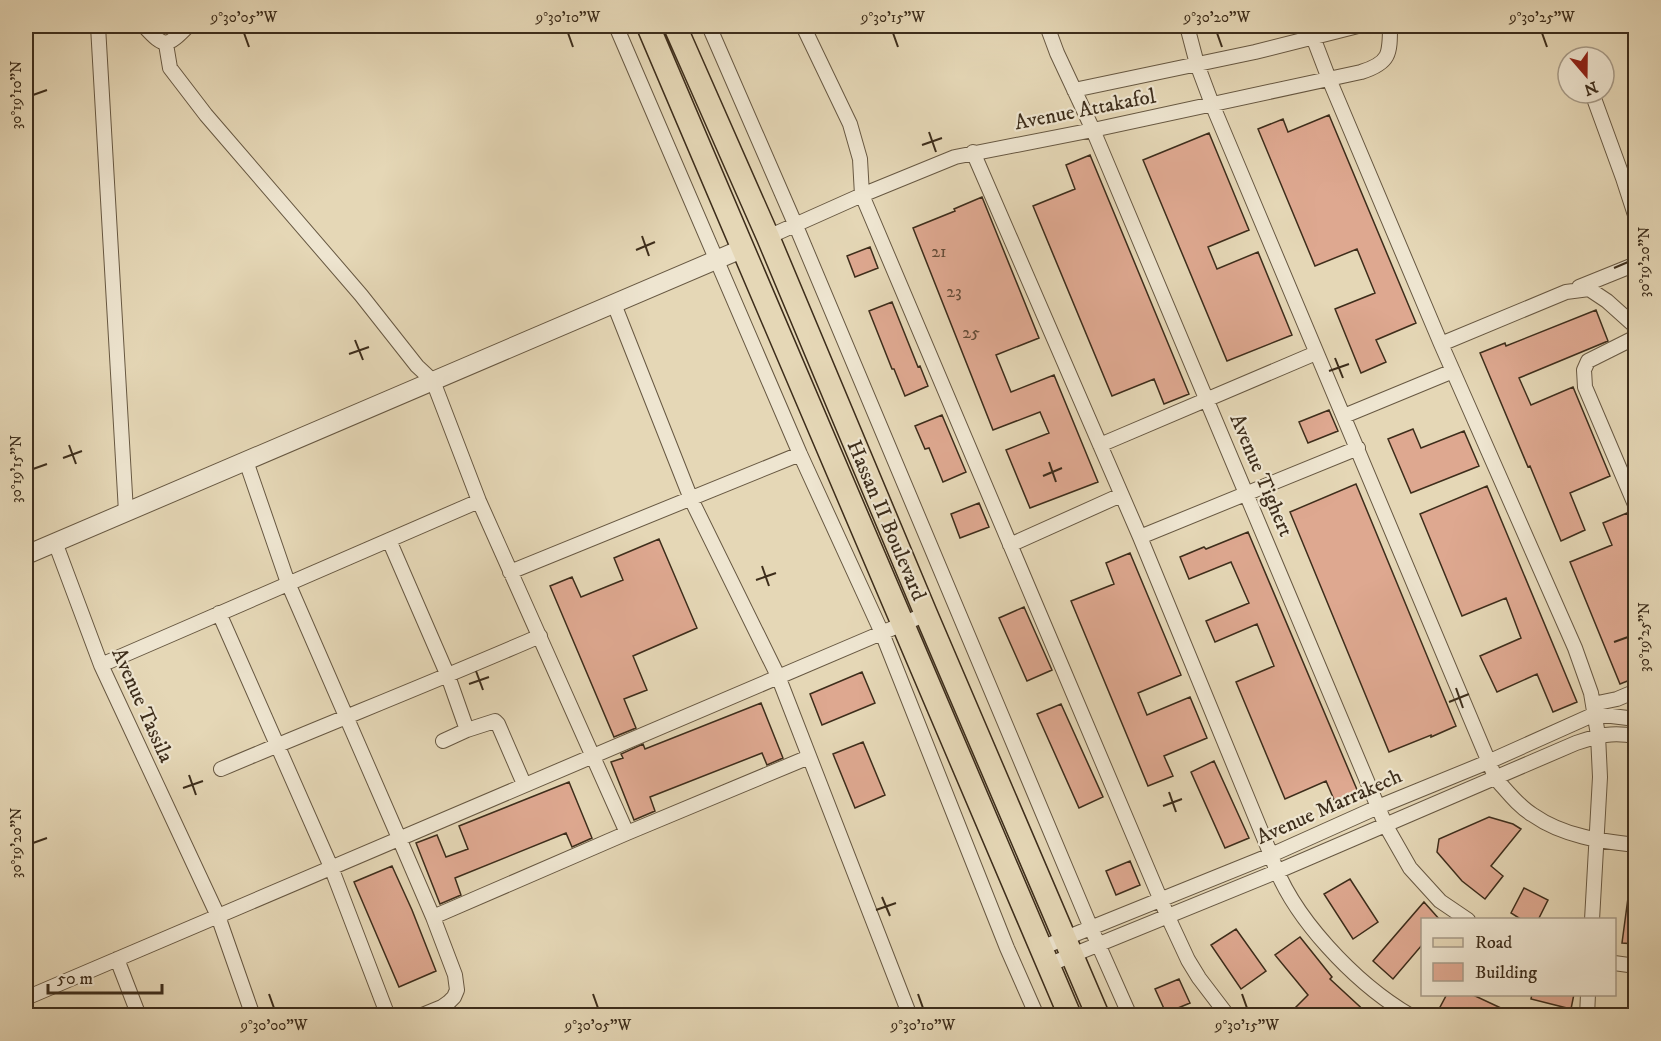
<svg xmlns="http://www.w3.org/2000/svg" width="1661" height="1041" viewBox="0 0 1661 1041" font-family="'IM FELL DW Pica',serif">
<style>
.building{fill:#dea890;stroke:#3d2d1b;stroke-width:1.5}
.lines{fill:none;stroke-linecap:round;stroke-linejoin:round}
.minor-casing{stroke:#675842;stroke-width:16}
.tertiary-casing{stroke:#675842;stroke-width:20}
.primary-casing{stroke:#3d2d1b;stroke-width:25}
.minor{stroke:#eee5d0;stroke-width:14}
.tertiary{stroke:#eee5d0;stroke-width:18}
.primary{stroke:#e5d7b6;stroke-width:22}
.ticks{fill:none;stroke:#3d2d1b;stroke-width:2}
.labels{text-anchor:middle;stroke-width:4.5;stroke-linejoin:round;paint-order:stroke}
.number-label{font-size:18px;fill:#654c38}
.street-label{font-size:21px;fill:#3d2d1b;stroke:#eee5d0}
.neatline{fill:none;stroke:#3d2d1b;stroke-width:2}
.ticks-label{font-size:15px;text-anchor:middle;fill:#3d2d1b}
</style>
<rect width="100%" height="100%" fill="#e5d7b6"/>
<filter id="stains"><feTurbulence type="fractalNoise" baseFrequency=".00333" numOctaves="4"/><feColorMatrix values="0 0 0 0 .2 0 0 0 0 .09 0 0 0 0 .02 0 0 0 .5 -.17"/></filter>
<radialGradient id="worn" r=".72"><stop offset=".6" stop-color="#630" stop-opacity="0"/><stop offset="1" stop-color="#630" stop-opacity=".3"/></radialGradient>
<path class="building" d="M 1329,115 L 1416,323 L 1376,340 L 1386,362 L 1361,373 L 1335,309 L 1375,293 L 1357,249 L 1315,266 L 1258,129 L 1283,119 L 1288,132 Z
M 1209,133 L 1249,230 L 1208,247 L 1217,269 L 1258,252 L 1292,335 L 1227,361 L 1143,160 Z
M 1090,155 L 1189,394 L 1164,404 L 1154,379 L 1112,396 L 1033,206 L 1075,189 L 1066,165 Z
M 982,197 L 1039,338 L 996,355 L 1011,392 L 1054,375 L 1098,482 L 1030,508 L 1006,450 L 1049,433 L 1040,412 L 993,430 L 913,228 L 955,211 L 954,209 Z
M 870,247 L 878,268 L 855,277 L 847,256 Z
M 892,302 L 918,367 L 920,366 L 928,386 L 905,396 L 894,369 L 892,369 L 869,311 Z
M 1596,310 L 1608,341 L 1519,378 L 1531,405 L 1573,387 L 1610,476 L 1570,493 L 1585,530 L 1561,541 L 1530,466 L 1528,467 L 1480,353 L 1505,343 L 1506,346 Z
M 1329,410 L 1338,431 L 1308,443 L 1299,422 Z
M 942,415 L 966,472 L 943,482 L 929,448 L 925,449 L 915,426 Z
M 1413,429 L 1421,448 L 1464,431 L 1479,466 L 1411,493 L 1388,439 Z
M 1356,484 L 1456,726 L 1431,737 L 1431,735 L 1389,752 L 1290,512 Z
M 1487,486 L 1577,702 L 1553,712 L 1537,674 L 1497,692 L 1480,656 L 1521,638 L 1506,598 L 1462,616 L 1420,514 Z
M 979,503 L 989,527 L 960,538 L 951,514 Z
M 1627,513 L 1635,534 L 1635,678 L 1620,684 L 1570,562 L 1612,545 L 1603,523 Z
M 1248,532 L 1358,792 L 1335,802 L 1326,781 L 1285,799 L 1236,682 L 1274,666 L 1257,624 L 1215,642 L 1206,621 L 1249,603 L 1231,562 L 1189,579 L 1180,557 L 1204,547 L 1206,549 Z
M 659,539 L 697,628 L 633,656 L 647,690 L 624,699 L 636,728 L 614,737 L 550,586 L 572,577 L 581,597 L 623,580 L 614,558 Z
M 1130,553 L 1181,675 L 1138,693 L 1147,715 L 1190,697 L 1207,738 L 1164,756 L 1173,776 L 1148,786 L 1071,601 L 1114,584 L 1106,563 Z
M 1024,607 L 1052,670 L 1027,681 L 999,618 Z
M 862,672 L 875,703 L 822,725 L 810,694 Z
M 761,703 L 783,758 L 767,765 L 762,753 L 650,797 L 655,811 L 634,820 L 611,762 L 623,758 L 621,754 L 643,744 L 645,749 Z
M 1061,704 L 1103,797 L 1079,808 L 1037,714 Z
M 863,742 L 885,795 L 855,808 L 833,754 Z
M 1214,761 L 1249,838 L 1225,848 L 1191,772 Z
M 569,782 L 592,838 L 572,847 L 566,833 L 455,878 L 461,895 L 440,904 L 416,843 L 437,835 L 446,857 L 468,849 L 459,826 Z
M 1489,817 L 1513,824 L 1521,829 L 1491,866 L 1503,876 L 1485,899 L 1462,881 L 1437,852 L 1439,839 Z
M 1130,861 L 1140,885 L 1116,895 L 1106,871 Z
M 392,866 L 412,910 L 436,971 L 399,987 L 354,882 Z
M 1350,879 L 1378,922 L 1353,939 L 1324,894 Z
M 1524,888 L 1548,900 L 1538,920 L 1522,920 L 1511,913 Z
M 1628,898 L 1635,898 L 1635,944 L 1622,943 Z
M 1424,902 L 1440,920 L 1422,920 L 1422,945 L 1393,979 L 1373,961 Z
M 1236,929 L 1266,971 L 1241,989 L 1211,945 Z
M 1300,937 L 1332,977 L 1330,979 L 1370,1016 L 1287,1016 L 1308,995 L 1275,955 Z
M 1179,979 L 1190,1003 L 1166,1013 L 1155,989 Z
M 1447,994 L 1471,994 L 1518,1016 L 1448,1016 L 1438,1011 Z
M 1532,994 L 1574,994 L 1571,1009 L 1531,999 Z"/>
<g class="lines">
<defs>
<path id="minor" d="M 98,26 L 126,512
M 144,26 C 165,49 167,47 188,26
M 616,26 L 800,454 L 882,633 L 1007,948 L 1037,1016
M 709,26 L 796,226 L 1091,928 L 1130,1016
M 803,26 L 850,124 L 860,159 L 862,195 L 1168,917 L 1188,960 L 1199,978 L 1228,1016
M 1047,26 L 1057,53 L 1093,130 L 1386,826 L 1410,868 L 1440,901 L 1468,920
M 1187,26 L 1197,64 L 1212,104 L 1496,779 C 1507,791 1518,806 1533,815 C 1563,836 1600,841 1636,845
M 1313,37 L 1329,79 L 1441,344 L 1575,648 L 1591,693 L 1598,735 L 1600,777 L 1592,920
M 166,44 L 170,68 L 206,115 L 361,295 L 417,366 L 433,381 L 479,501 L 627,833
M 1074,90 L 1255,52 L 1358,26
M 1592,93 L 1623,178 L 1636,218
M 973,152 L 1140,537 L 1271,855 C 1290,916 1356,984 1411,1016
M 768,237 L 862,195 L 955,157 L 1093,130 L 1361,72 C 1390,63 1390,54 1390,26
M 1579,287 L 1636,264
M 614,304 L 691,499 L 778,676 L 910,1016
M 1636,337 L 1588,361 L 1584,370 L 1585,387 L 1636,507
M 1441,344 L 1566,292 L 1589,289 L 1607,301 L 1636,327
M 1344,416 L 1453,371
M 1100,445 L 1316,353
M 246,461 L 288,583 L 399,838 L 433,917 L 455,975 L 457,990 L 454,997 L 449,1002 L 442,1007 L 420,1016
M 1140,537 L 1358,448
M 389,540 L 448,676 L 467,730
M 55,542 L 101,665 L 218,916 L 253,1016
M 1010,545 L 1121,495
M 510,572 L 800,454
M 219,613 L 331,867 L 388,1016
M 101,665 L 479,501
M 1593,704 L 1617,699 L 1636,691
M 443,741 L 467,730 L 495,721 L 498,724 L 524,784
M 221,769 C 327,724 434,682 540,636
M 433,917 L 627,833 L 809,757
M 1041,948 L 1271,855 L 1378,807 L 1488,762 L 1595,714 L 1636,719
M 117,959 L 139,1016
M 1614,963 L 1636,966
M 1048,965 L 1276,872 L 1576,743 C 1600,735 1611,732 1636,736
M 26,998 L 926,614
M 1587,1016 L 1588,994"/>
<path id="tertiary" d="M 26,555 L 744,248"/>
<path id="primary" d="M 648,26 L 1070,1016
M 675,26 L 768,237 L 926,614 L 1098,1016"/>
</defs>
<use href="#minor" class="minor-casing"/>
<use href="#tertiary" class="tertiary-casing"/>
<use href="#primary" class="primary-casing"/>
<use href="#minor" class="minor"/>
<use href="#tertiary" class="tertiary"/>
<use href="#primary" class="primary"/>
</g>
<path class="ticks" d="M 244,33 L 249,47M 568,33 L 573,47M 893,33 L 898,47M 1217,33 L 1222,47M 1542,33 L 1547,47M 33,95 L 47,90M 929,132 L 936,152M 922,145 L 942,138M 642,236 L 649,256M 636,250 L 655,242M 1614,268 L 1628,262M 355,340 L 363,360M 349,354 L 369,347M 1335,358 L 1343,378M 1329,371 L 1349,364M 69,445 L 76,464M 63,458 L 82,451M 1049,462 L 1056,482M 33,469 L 47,464M 1043,476 L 1062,468M 762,566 L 769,586M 756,580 L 776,573M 1614,642 L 1628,637M 476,671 L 483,690M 469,684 L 489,677M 1456,688 L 1463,708M 1449,702 L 1469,694M 189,775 L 196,795M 183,788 L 203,781M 1169,792 L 1176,812M 1163,806 L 1182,799M 33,843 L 47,838M 882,897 L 890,916M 876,910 L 896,903M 269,994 L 274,1008M 593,994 L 598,1008M 918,994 L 923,1008M 1242,994 L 1247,1008"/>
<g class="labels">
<g class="number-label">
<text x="939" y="257">21</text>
<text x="954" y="297">23</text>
<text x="971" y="338">25</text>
</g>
<g class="street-label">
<text transform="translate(1085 109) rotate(-11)" y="7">Avenue Attakafol</text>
<text transform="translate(1262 475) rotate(67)" y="7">Avenue Tighert</text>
<text transform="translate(887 520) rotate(67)" y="7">Hassan II Boulevard</text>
<text transform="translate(143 705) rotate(66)" y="7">Avenue Tassila</text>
<text transform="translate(1329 806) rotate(-24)" y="7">Avenue Marrakech</text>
</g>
</g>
<rect width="1661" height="1041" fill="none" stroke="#e5d7b6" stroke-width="66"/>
<rect x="1421" y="918" width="195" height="78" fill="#eee5d0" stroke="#a79b88" stroke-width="1.5"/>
<rect x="1433" y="938" width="30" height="9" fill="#e5d7b6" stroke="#a79b88" stroke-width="1.5"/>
<text x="1475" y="948" font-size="18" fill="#3d2d1b">Road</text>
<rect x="1433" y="963" width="30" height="18" fill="#dea890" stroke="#a79b88" stroke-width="1.5"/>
<text x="1475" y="978" font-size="18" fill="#3d2d1b">Building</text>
<g transform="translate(1586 75) rotate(160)"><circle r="28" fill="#eee5d0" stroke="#a79b88" stroke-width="1.5"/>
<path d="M0-4.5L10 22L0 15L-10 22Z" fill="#8f2418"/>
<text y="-9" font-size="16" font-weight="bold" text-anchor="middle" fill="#3d2d1b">N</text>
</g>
<path d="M48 984v9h114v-9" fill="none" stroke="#3d2d1b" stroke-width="3"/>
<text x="57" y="984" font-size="18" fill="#3d2d1b" stroke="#eee5d0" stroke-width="4.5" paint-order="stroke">50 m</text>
<rect x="33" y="33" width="1595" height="975" class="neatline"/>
<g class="ticks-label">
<text x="244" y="22">9°30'05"W</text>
<text x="568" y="22">9°30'10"W</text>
<text x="893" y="22">9°30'15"W</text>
<text x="1217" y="22">9°30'20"W</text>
<text x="1542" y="22">9°30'25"W</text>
<text transform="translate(16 95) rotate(-90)" y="5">30°19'10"N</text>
<text transform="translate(1644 262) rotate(-90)" y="5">30°19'20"N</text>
<text transform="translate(16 469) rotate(-90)" y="5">30°19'15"N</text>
<text transform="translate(1644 637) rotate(-90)" y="5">30°19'25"N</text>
<text transform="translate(16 843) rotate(-90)" y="5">30°19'20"N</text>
<text x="274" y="1030">9°30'00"W</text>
<text x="598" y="1030">9°30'05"W</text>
<text x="923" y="1030">9°30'10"W</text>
<text x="1247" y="1030">9°30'15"W</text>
</g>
<rect width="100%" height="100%" filter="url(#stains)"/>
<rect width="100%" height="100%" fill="url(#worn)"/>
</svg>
